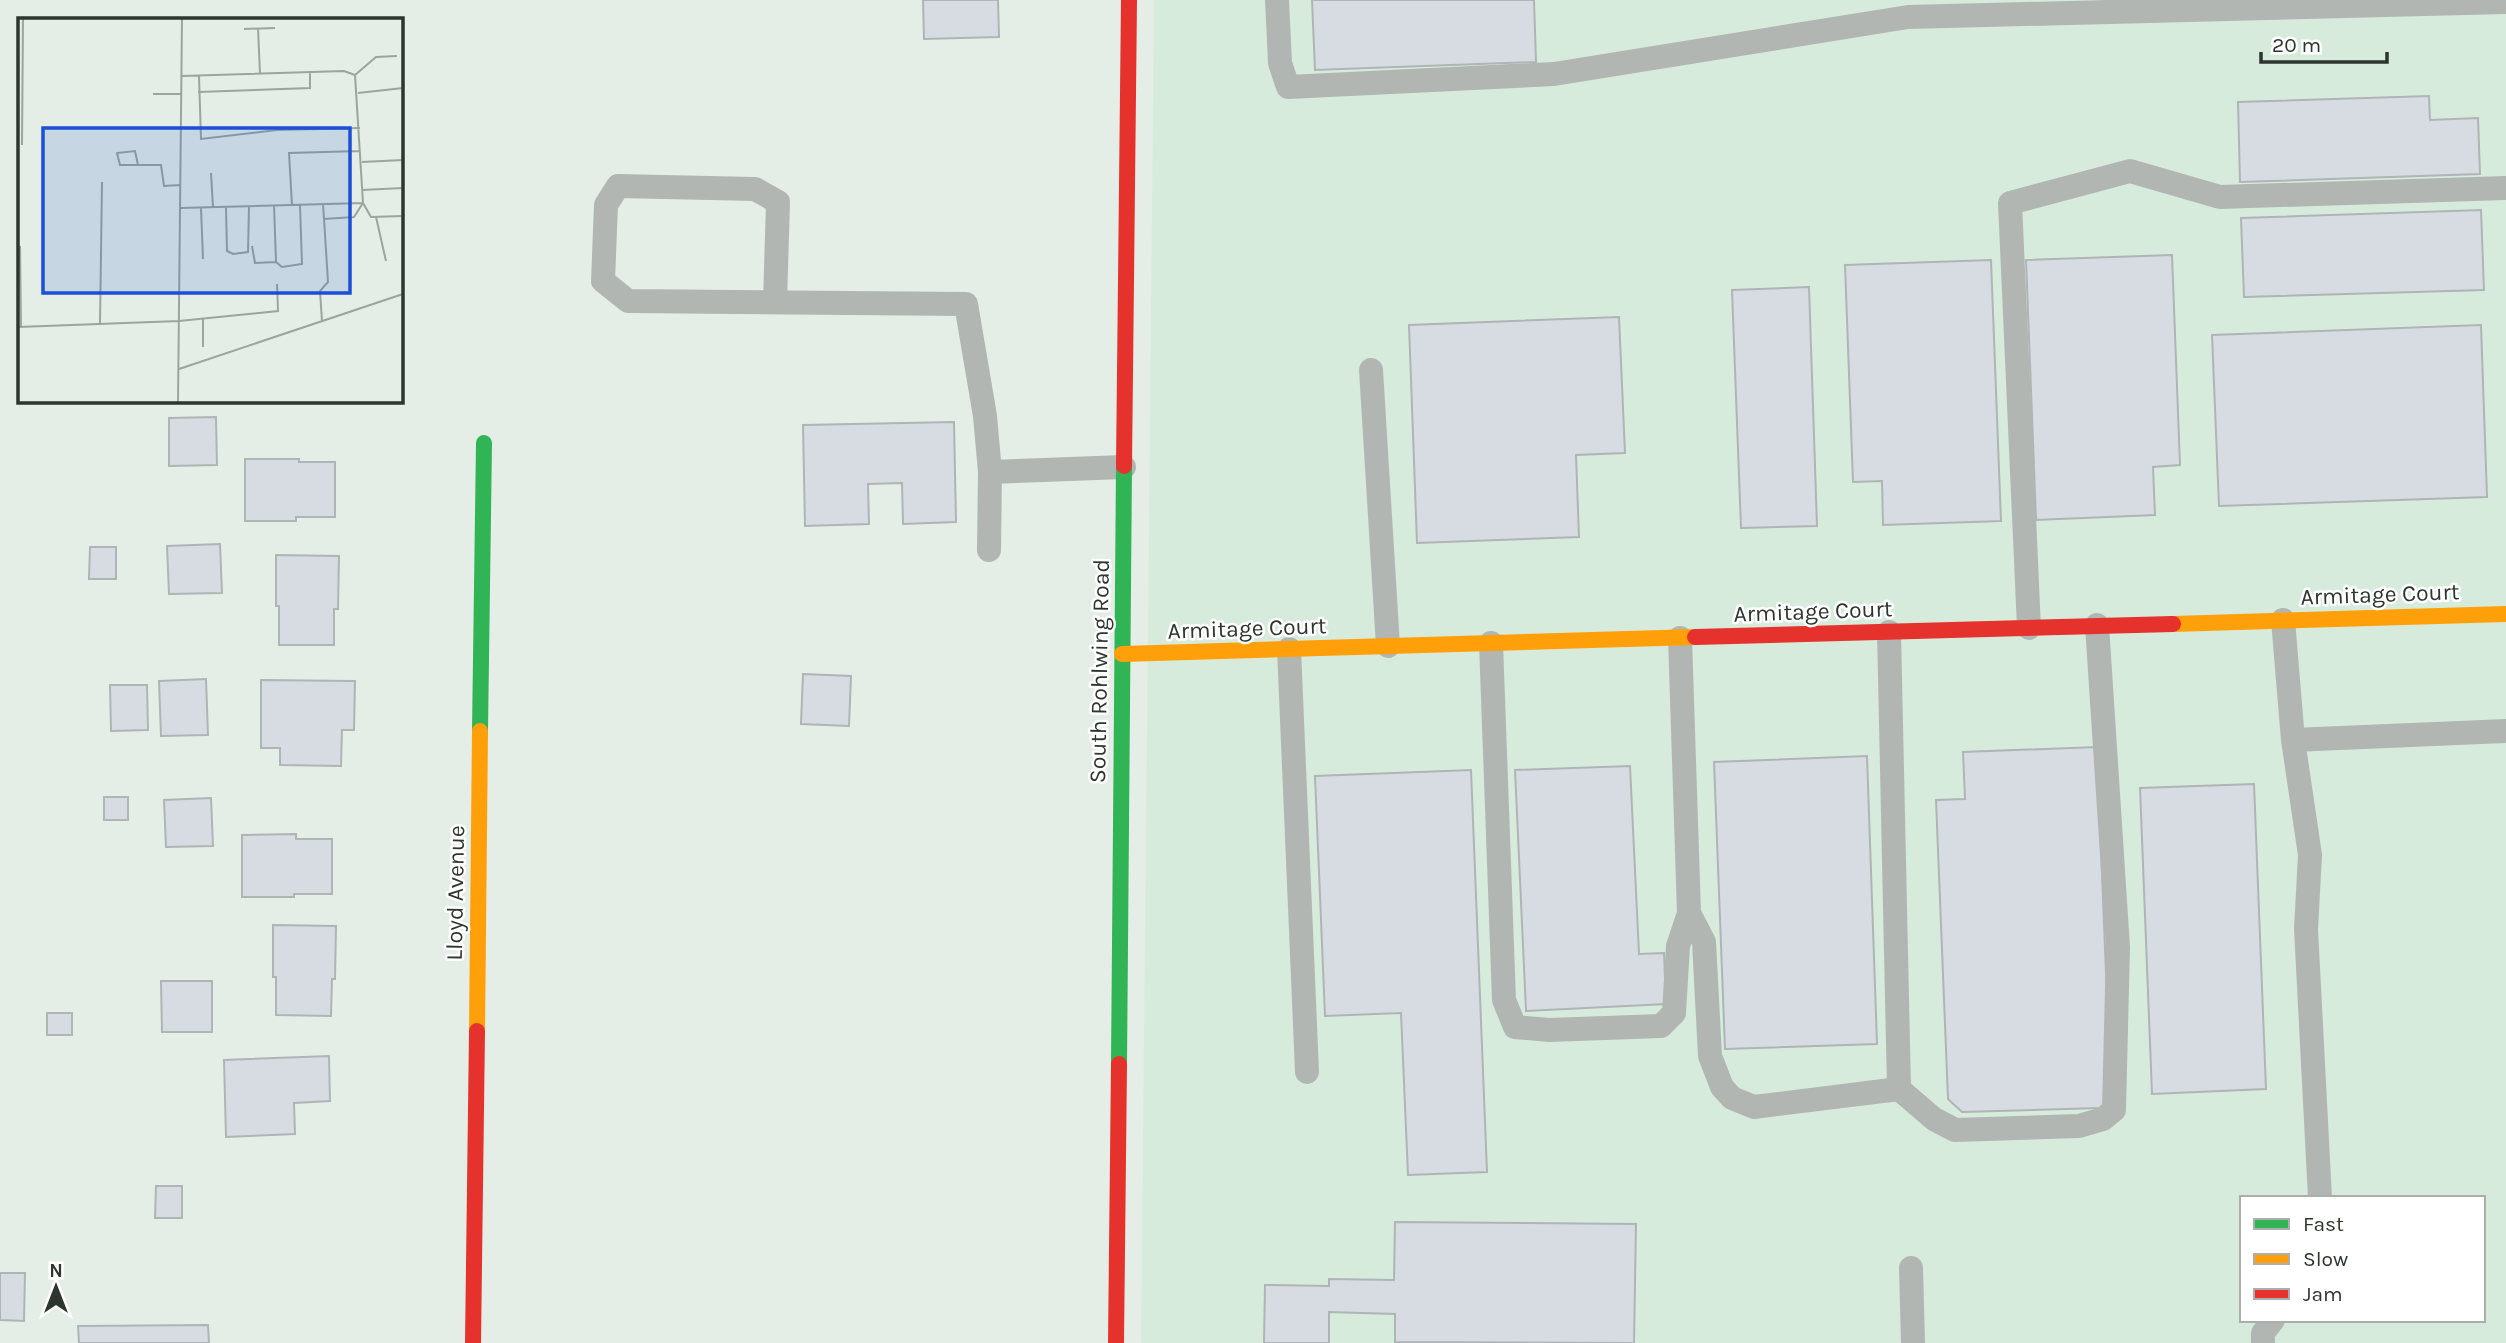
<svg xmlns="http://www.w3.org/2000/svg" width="2506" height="1343" viewBox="0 0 2506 1343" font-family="Karla,sans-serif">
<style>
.built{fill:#d7ebdd;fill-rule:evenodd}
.building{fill:#d7dce3;stroke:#afb4b4;stroke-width:2}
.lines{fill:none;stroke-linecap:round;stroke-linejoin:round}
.lane{stroke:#b2b6b3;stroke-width:24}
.fast{stroke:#30b455;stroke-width:16}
.slow{stroke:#ff9f0a;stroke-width:16}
.jam{stroke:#e5322d;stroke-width:16}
.labels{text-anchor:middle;stroke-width:5;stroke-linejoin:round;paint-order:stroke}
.street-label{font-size:23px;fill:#2d352f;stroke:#fff}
.inset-road{fill:none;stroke:#9ba49d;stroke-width:2}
.view{fill:#1d4ed8;fill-opacity:0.15;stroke:#1d4ed8;stroke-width:3.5}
.inset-edge{fill:none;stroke:#2d352f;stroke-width:3.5}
</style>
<rect width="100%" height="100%" fill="#e4eee6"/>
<path class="built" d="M 1154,0 L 2506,0 L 2506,1343 L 1141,1343 ZM 2242,1198 L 2483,1198 L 2483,1320 L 2242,1320 Z"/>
<path class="building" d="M 923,0 L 998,0 L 999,37 L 924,39 Z
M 1312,0 L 1534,0 L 1536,62 L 1315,70 Z
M 2429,96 L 2430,120 L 2478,118 L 2480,174 L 2240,182 L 2238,102 Z
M 2481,210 L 2484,290 L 2244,297 L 2241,218 Z
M 2172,255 L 2180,465 L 2153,467 L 2155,515 L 2036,520 L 2026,260 Z
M 1991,260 L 2001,521 L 1883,525 L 1882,481 L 1853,482 L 1845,265 Z
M 1809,287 L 1817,526 L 1741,528 L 1732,290 Z
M 1619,317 L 1625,453 L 1576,455 L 1579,537 L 1417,543 L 1409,325 Z
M 2481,325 L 2487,497 L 2219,506 L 2212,335 Z
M 216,417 L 217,465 L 169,466 L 169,418 Z
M 954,422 L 956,522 L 903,524 L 902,483 L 868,484 L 869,524 L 805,526 L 803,425 Z
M 245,459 L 299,459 L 299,462 L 335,462 L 335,517 L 296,517 L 296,521 L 245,521 Z
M 220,544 L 222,593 L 169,594 L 167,546 Z
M 90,547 L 116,547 L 116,579 L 89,579 Z
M 276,555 L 339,556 L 338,609 L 334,609 L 334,645 L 279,645 L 279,606 L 276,606 Z
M 803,674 L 851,676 L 849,726 L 801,724 Z
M 206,679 L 208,735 L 161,736 L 159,681 Z
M 261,680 L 355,681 L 354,730 L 342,730 L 341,766 L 280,765 L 280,748 L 261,748 Z
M 110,685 L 147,685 L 148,730 L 111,731 Z
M 2097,747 L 2111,1098 L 2100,1108 L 1962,1112 L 1948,1099 L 1936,800 L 1965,799 L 1963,752 Z
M 1867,756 L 1877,1044 L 1725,1049 L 1714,762 Z
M 1630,766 L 1639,954 L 1664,953 L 1666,1004 L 1526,1011 L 1515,770 Z
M 1471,770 L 1487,1172 L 1408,1175 L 1401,1013 L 1325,1016 L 1315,776 Z
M 2254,784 L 2266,1089 L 2152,1094 L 2140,788 Z
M 104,797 L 128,797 L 128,820 L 104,820 Z
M 211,798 L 213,846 L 166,847 L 164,800 Z
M 296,834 L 296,839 L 332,839 L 332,894 L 294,894 L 294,897 L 242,897 L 242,835 Z
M 273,925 L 336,926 L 335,979 L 332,979 L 331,1016 L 276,1015 L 276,977 L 273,977 Z
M 161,981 L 212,981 L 212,1032 L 162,1032 Z
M 47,1013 L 72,1013 L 72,1035 L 47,1035 Z
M 329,1056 L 330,1101 L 294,1103 L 295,1134 L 226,1137 L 224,1060 Z
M 156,1186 L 182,1186 L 182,1218 L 155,1218 Z
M 1395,1222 L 1636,1224 L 1634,1343 L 1395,1342 L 1395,1314 L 1329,1312 L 1329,1343 L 1264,1343 L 1265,1285 L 1329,1286 L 1329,1279 L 1394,1280 Z
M 0,1273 L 25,1273 L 24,1321 L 0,1320 Z
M 208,1325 L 209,1343 L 79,1343 L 78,1326 Z"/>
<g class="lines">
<path class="lane" d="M 1277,0 L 1280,63 L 1288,87 L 1554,74 L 1908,17 L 2506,2
M 775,302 L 778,202 L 755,189 L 618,186 L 606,205 L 603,281 L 628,301 L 966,304 L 985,416 L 990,472 L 1124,467
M 1371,370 L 1388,646
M 989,550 L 990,472
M 2283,620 L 2293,740 L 2506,731
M 2029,628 L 2010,203 L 2130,171 L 2220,197 L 2506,188
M 1491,643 L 1504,1000 L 1515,1027 L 1549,1030 L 1661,1026 L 1674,1013 L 1678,946 L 1689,913 L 1680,638
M 1289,649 L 1307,1072
M 2293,740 L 2310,855 L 2306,929 L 2320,1198
M 1689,913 L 1704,942 L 1710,1056 L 1722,1087 L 1732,1098 L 1754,1107 L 1899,1089 L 1889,632
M 1899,1089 L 1934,1119 L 1955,1130 L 2079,1126 L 2103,1119 L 2114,1110 L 2118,947 L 2097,625
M 1911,1268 L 1913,1343
M 2263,1343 L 2263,1333 L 2273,1320"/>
<path class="fast" d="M 480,731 L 484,443
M 1119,1064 L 1124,466"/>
<path class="slow" d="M 2173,624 L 2506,614
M 1122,654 L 1695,637
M 477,1031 L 480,731"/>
<path class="jam" d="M 1124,466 L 1129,0
M 1695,637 L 2173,624
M 473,1343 L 477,1031
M 1116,1343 L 1119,1064"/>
</g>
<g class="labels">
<g class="street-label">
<text transform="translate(2380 594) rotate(-2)" y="8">Armitage Court</text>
<text transform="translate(1813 611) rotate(-2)" y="8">Armitage Court</text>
<text transform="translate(1247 628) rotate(-2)" y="8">Armitage Court</text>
<text transform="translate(1099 671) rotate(-89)" y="8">South Rohlwing Road</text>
<text transform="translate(455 893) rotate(-89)" y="8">Lloyd Avenue</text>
</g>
</g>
<g transform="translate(18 18)">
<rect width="385" height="385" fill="#e4eee6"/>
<path class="inset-road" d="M 240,10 L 242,56M 226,11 L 257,10M 337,57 L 358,39 L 379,38M 181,58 L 183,121 L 259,112 L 342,110M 180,74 L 292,70 L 292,54M 340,75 L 385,70M 135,76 L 164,76M 4,127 L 5,0M 344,144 L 385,142M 120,147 L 117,133 L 99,135 L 102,147 L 143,147 L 146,168 L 162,167M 193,155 L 195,189M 344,172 L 385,170M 305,186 L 306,201 L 336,199 L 345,185 L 353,199 L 385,198M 274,187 L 271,135 L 342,133M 208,189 L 209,233 L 215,236 L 230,234 L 231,188M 162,190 L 345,185 L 337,57 L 326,53 L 164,58M 183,190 L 185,241M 358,199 L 368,243M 2,228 L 3,309M 234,228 L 237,245 L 258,244 L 256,187M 258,244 L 264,249 L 284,246 L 282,187M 304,303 L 302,273 L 310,264 L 306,201M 82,306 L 84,164M 0,309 L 161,303 L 260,293 L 259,266M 185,329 L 185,300M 161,351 L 385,276M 160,385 L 164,0"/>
<path class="view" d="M 25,110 L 332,110 L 332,275 L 25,275 Z"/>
<rect width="385" height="385" class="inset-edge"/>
</g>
<rect x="2240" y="1196" width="245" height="126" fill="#ffffff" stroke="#abaeac" stroke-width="2"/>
<rect x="2254" y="1219" width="35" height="10" fill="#30b455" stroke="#abaeac" stroke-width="2"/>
<text x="2303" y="1231" font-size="21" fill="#2d352f">Fast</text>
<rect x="2254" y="1254" width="35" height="10" fill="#ff9f0a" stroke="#abaeac" stroke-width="2"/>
<text x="2303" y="1266" font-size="21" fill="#2d352f">Slow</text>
<rect x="2254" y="1289" width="35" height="10" fill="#e5322d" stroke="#abaeac" stroke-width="2"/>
<text x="2303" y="1301" font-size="21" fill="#2d352f">Jam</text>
<g transform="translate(56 1287)" stroke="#ffffff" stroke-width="5" paint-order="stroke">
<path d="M0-5L12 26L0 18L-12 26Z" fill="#2d352f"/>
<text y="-10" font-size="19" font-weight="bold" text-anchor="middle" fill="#2d352f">N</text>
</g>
<path d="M2261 52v10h126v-10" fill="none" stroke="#2d352f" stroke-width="3.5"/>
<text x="2272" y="52" font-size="21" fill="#2d352f" stroke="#ffffff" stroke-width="5" paint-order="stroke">20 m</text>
</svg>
